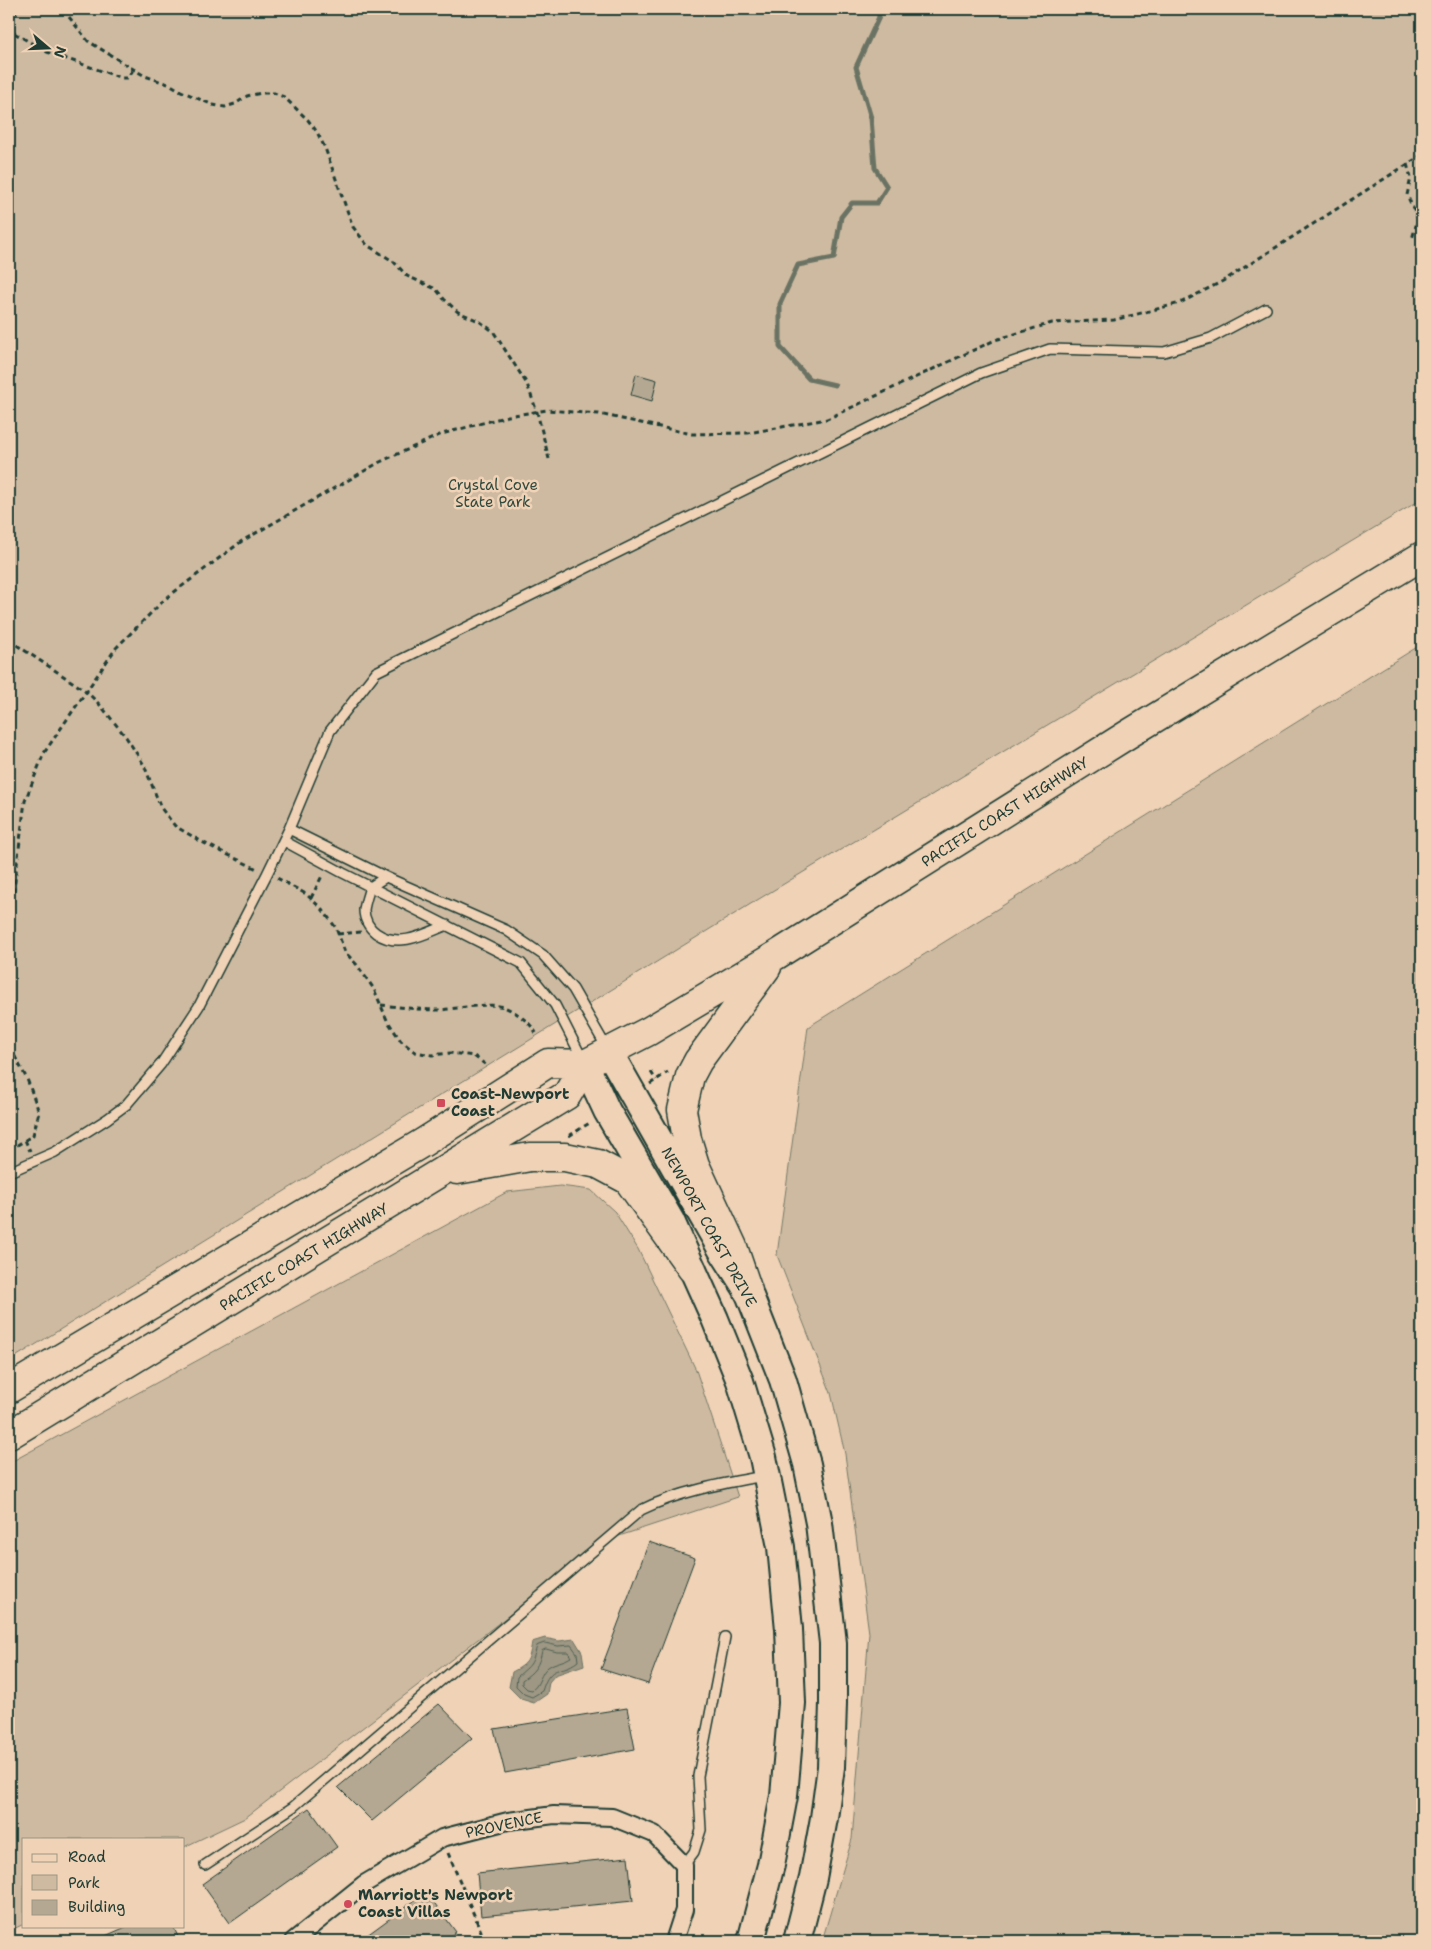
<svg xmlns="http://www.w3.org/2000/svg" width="1431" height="1950" viewBox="0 0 1431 1950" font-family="'Shantell Sans',sans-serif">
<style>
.green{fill:#cebaa1;stroke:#767c6a}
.water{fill:#9d9783;stroke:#6b7363}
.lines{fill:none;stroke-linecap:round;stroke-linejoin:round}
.shore{stroke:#516154;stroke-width:1}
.stream{stroke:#6b7363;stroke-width:5}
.building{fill:#b5a892;stroke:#1f3d34}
.service-casing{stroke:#1f3d34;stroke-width:12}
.minor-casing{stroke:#1f3d34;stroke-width:20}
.primary-casing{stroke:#1f3d34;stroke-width:30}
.trunk-casing{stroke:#1f3d34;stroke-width:31}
.path{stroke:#1f3d34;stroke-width:3;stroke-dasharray:5 4;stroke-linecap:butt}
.service{stroke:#f0d2b6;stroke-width:9}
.minor{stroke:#f0d2b6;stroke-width:16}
.primary{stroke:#f0d2b6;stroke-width:26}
.trunk{stroke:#f0d2b6;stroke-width:28}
.poi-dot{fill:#d1495b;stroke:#f0d2b6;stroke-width:2}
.labels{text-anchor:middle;stroke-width:5;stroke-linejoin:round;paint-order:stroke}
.park-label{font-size:15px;fill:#304a3f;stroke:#f0d2b6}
.street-label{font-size:15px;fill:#1f3d34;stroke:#f0d2b6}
.poi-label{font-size:15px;font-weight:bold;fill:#1f3d34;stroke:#f0d2b6;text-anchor:start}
</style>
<rect width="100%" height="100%" fill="#f0d2b6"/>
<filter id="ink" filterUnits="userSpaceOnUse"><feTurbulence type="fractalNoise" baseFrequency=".02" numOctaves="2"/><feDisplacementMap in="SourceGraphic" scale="10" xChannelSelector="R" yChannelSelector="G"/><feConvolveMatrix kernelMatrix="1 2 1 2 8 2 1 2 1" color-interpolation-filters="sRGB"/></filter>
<g filter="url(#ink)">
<path class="green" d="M 9,9 L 1422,9 L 1422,499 L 749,905 L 9,1361 Z
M 1422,644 L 1422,1941 L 822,1941 L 852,1839 L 869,1633 L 845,1454 L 831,1393 L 777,1255 L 808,1027 Z
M 560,1186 L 591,1190 L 615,1212 L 638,1249 L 696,1370 L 738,1497 L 607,1540 L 245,1818 L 184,1847 L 184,1839 L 24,1839 L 24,1924 L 9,1931 L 9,1463 L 507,1192 Z"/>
<path class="water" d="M 545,1638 L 559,1641 L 574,1639 L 582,1652 L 584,1665 L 555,1675 L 549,1682 L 547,1694 L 534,1703 L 521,1699 L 509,1687 L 512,1672 C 529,1663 529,1660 532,1642 Z"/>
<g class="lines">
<path class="shore" d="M 545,1643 L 558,1646 L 571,1645 L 577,1653 L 578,1661 C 560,1675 551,1662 542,1691 L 532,1697 L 524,1694 L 516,1686 L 517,1677 C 532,1663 531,1667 537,1646 Z
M 546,1649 L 557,1652 L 568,1652 L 571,1657 C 564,1662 554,1662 548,1667 C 540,1673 540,1685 532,1690 L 527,1689 L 522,1684 L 522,1680 C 534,1672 539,1666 542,1651 Z"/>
<path class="stream" d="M 835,385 L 809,379 L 780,347 L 780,304 L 798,265 L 834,258 L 841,217 L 852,203 L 877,203 L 887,187 L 875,168 L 871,118 L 856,67 L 879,17 L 878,9"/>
</g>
<path class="building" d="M 636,374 L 657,380 L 652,401 L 631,395 Z
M 649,1542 L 695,1558 L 648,1684 L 601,1669 Z
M 439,1704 L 472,1738 L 372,1821 L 338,1787 Z
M 627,1708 L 635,1749 L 505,1773 L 494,1729 Z
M 309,1808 L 337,1847 L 230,1923 L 202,1884 Z
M 628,1857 L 633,1901 L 481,1916 L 477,1873 Z
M 426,1892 L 456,1932 L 443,1941 L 359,1941 Z
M 128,1926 L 173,1926 L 180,1941 L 94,1941 Z"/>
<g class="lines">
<defs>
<path id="service" d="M 289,829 L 386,877 L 506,930 L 543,955 L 573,989 L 608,1050
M 284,841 L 343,873 L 521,963 L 555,1005 L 583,1060
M 386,877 L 370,887 C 368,894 365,902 364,910 C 364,919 369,928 376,933 C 399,949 425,934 447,925
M 9,1172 L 55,1152 L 107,1119 L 126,1105 L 161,1064 L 199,1006 L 267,874 L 289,829 L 330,731 L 376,672 L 981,373 L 1050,349 L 1164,352 L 1211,338 L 1266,309
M 205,1865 L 293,1807 L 641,1510 C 677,1492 724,1483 764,1476
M 684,1865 L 694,1852 L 701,1830 L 698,1776 L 725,1637"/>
<path id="minor" d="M 293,1941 L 364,1884 L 442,1838 L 508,1821 L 554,1815 L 612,1817 L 654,1834 L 684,1865 L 684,1910 L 674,1941"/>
<path id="primary" d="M 609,1052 L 723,1252 L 748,1291 L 783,1380 L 807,1464 L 819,1523 L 833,1643 L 833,1703 L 831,1767 L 824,1818 L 813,1878 L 797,1941
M 585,1064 L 607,1111 L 671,1221 L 715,1319 L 740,1381 L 763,1457 L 781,1547 L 789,1629 L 792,1703 L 784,1796 L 771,1865 L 751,1941"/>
<path id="trunk" d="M 457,1170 L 530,1157 L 565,1157 L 598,1164 L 628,1180 L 692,1269
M 748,1291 L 733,1247 L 695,1165 L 687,1139 L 682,1110 L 690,1076 L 698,1061 L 767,967
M 9,1389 L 424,1142 L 548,1063 L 585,1064 L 649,1031 L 775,956 L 1127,735 L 1422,556
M 9,1435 L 567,1095 L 585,1064"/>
</defs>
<use href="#service" class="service-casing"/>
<use href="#minor" class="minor-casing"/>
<use href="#primary" class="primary-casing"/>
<use href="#trunk" class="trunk-casing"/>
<path class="path" d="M 17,9 L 10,25 L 14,33 L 47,52 L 122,78 L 127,78 L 134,69
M 69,17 L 88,41 L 128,66 L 145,76 L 171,85 L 181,91 L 213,105 L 225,107 L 235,104 L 247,96 L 261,93 L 274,93 L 284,97 L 308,120 L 317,132 L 325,148 L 353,227 L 367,245 L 393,261 L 407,276 L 436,289 L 444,299 L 458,312 L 479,321 L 493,331 L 527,384 L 537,412 L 549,459
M 1407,164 L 1411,178 L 1407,195 L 1418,219 L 1412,239
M 9,640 L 86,691 L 101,706 L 126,737 L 144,765 L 161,808 L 175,826 L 202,842 L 257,869
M 277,878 L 306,894 L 323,910 L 336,928 L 345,952 L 357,965 L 374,989 L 387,1020 L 401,1041 L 415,1052 L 432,1055 L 451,1053 L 474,1056 L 486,1065
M 311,898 L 323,874
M 9,928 L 25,801 L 44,753 L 116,648 L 165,599 L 242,541 L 380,462 L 442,434 L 508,416 L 547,410 L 599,414 L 692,434 L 748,433 L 827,419 L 995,340 L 1052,323 L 1114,320 L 1180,303 L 1223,281 L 1422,155
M 338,934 L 361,932
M 381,1005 C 400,1007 420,1010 439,1010 C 456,1009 489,1002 504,1007 C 515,1011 531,1023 536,1033
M 9,1039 L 13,1053 L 27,1079 L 39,1112 L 33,1135 L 16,1146 L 9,1146
M 651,1072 L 656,1080
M 650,1084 L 668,1072
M 569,1136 L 591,1122
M 25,1140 L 30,1151
M 448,1853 L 485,1941"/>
<use href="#service" class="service"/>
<use href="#minor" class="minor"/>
<use href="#primary" class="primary"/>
<use href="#trunk" class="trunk"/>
</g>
</g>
<g class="poi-dot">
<rect x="436" y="1098" width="10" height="10" rx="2.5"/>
<circle cx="348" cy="1904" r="5"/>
</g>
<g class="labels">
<g class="park-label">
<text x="493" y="490">Crystal Cove<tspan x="493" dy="17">State Park</tspan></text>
</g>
<g class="street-label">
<text transform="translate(1005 812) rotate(-32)" y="5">PACIFIC COAST HIGHWAY</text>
<text transform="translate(709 1227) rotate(61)" y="5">NEWPORT COAST DRIVE</text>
<text transform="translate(304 1257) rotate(-31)" y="5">PACIFIC COAST HIGHWAY</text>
<text transform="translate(504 1825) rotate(-12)" y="5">PROVENCE</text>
</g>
<g class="poi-label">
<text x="451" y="1099">Coast-Newport<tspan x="451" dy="17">Coast</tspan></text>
<text x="358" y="1900">Marriott's Newport<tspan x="358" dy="17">Coast Villas</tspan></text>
</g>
</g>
<rect width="1431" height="1950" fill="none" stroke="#f0d2b6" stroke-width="30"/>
<rect x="15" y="15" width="1401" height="1920" fill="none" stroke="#1f3d34" stroke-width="2" filter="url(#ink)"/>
<rect x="22" y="1838" width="162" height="90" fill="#f0d2b6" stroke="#9c9682"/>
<rect x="32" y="1854" width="25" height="8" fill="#f0d2b6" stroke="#9c9682"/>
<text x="68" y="1862" font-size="15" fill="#1f3d34">Road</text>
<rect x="32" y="1875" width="25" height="15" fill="#cebaa1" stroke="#9c9682"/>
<text x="68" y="1888" font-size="15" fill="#1f3d34">Park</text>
<rect x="32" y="1900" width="25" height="15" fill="#b5a892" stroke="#9c9682"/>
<text x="68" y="1912" font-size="15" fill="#1f3d34">Building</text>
<g transform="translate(48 48) rotate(109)" stroke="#f0d2b6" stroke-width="4" paint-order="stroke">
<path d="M0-4L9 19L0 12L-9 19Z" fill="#1f3d34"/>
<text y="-8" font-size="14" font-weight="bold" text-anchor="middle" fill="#1f3d34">N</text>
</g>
</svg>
